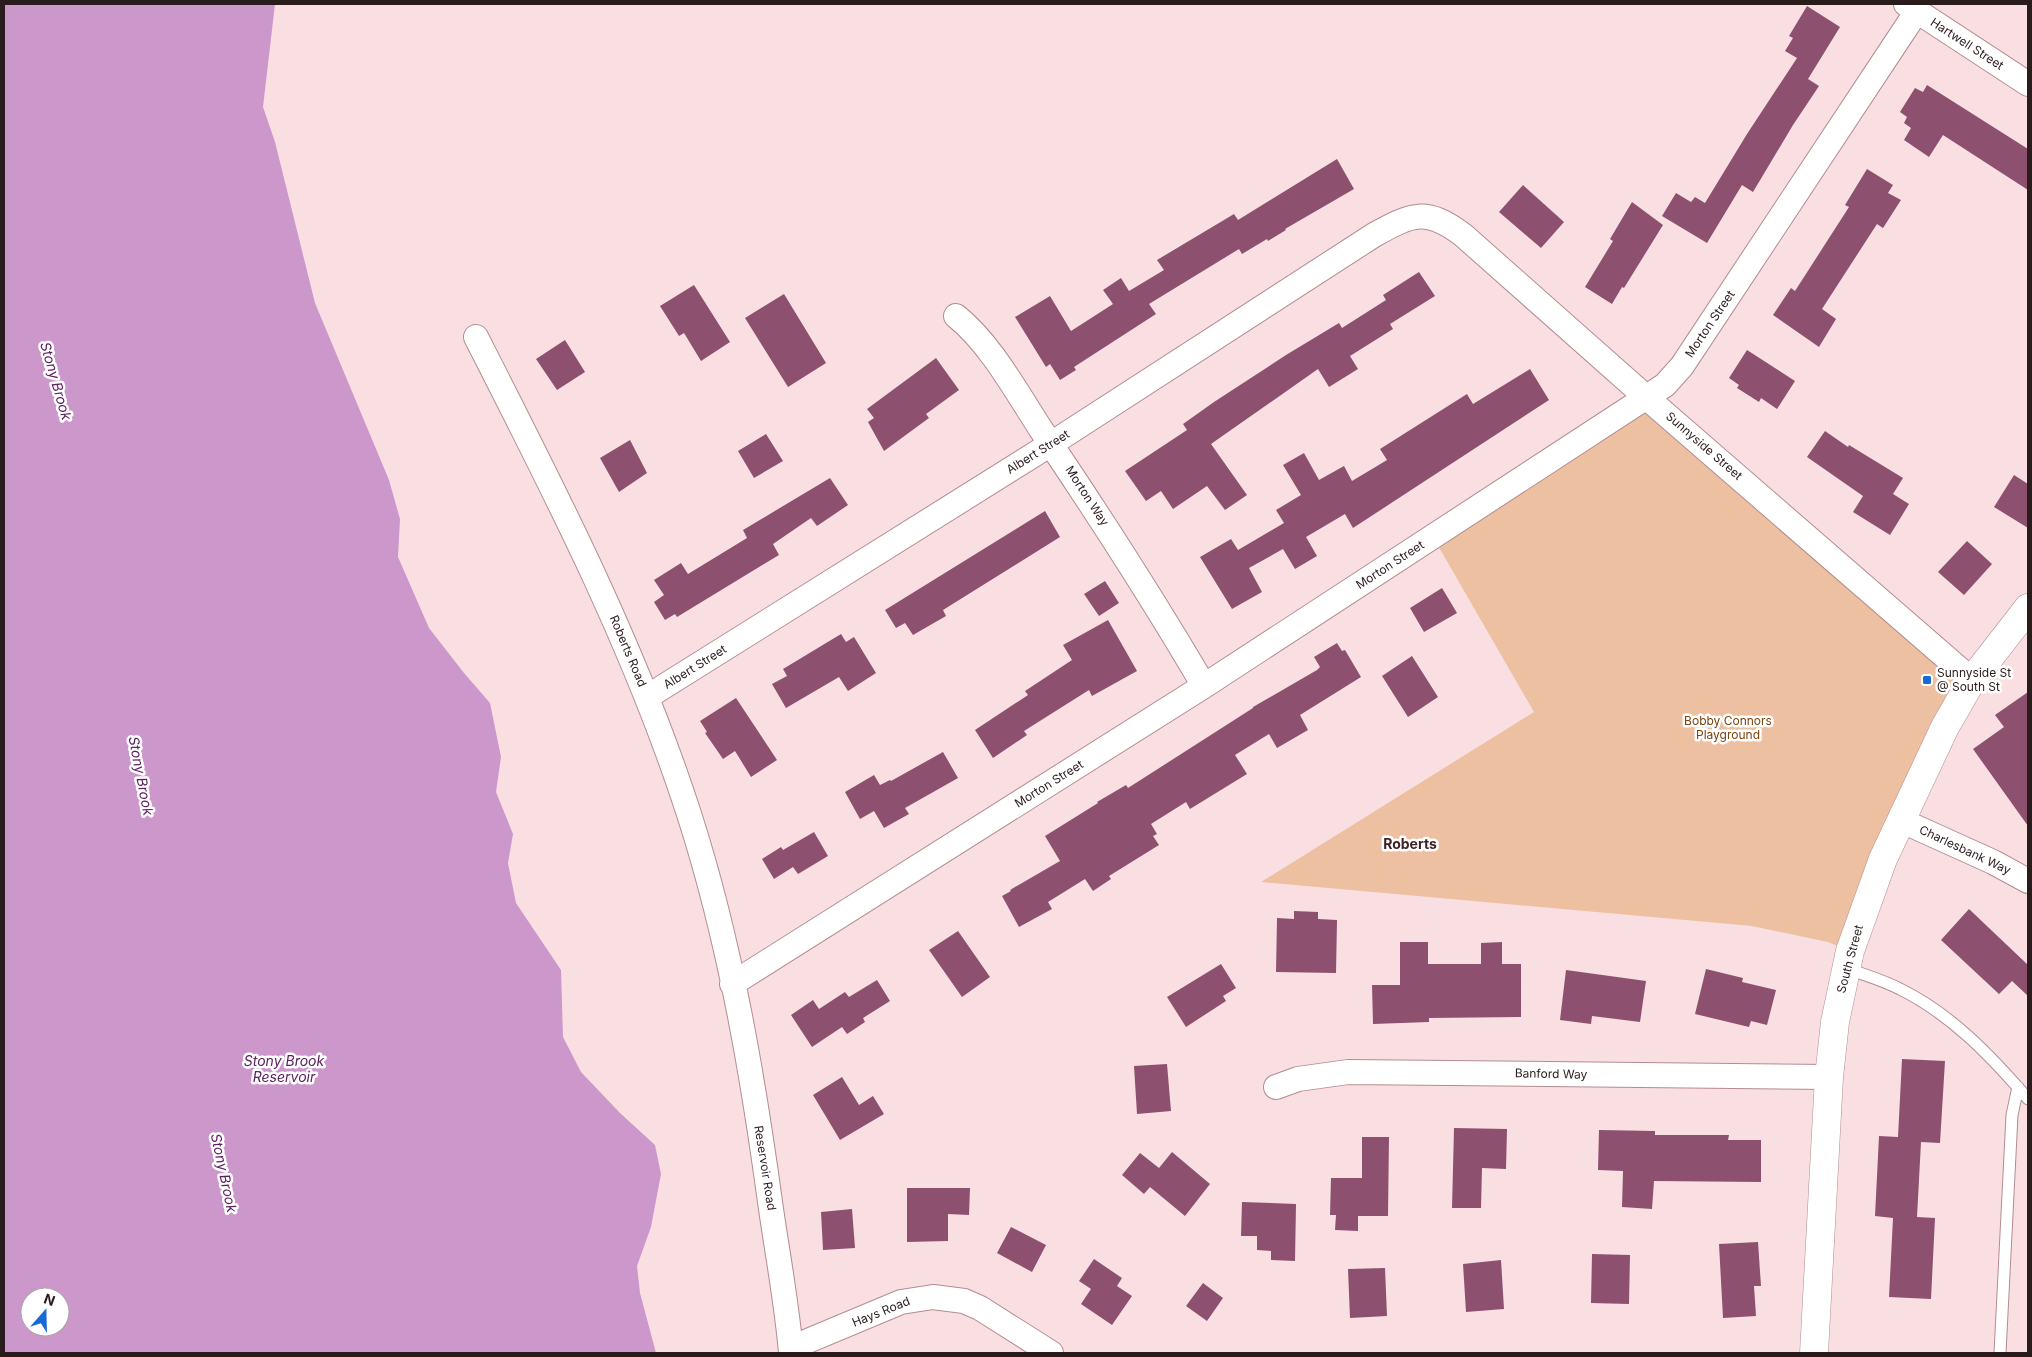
<svg xmlns="http://www.w3.org/2000/svg" width="2032" height="1357" viewBox="0 0 2032 1357" font-family="Inter,sans-serif">
<style>
.green{fill:#ecc0a1}
.water{fill:#cc98cc;fill-rule:evenodd}
.building{fill:#8e506f}
.lines{fill:none;stroke-linecap:round;stroke-linejoin:round}
.lane-casing{stroke:#b48c90;stroke-width:13}
.street-casing{stroke:#b48c90;stroke-width:26}
.secondary-casing{stroke:#b48c90;stroke-width:29}
.lane{stroke:#fff;stroke-width:11}
.street{stroke:#fff;stroke-width:24}
.secondary{stroke:#fff;stroke-width:28}
.poi-dot{fill:#1969d4;stroke:#fff;stroke-width:2}
.labels{text-anchor:middle;stroke-width:5;stroke-linejoin:round;paint-order:stroke}
.street-label{font-size:12px;fill:#2a1b1c;stroke:#fff}
.poi-label{font-size:12px;fill:#2a1b1c;stroke:#fff;text-anchor:start}
.park-label{font-size:12px;fill:#7a430e;stroke:#fff}
.water-label{font-size:14px;font-style:italic;fill:#5d205f;stroke:#fff}
.neighbourhood-label{font-size:14px;font-weight:bold;fill:#402125;stroke:#fff}
</style>
<rect width="100%" height="100%" fill="#f9dfe1"/>
<path class="green" d="M 1647,398 L 1972,680 L 1850,951 L 1828,942 L 1752,926 L 1261,882 L 1534,712 L 1433,537 Z"/>
<path class="water" d="M 4,4 L 275,4 L 263,107 L 275,142 L 315,303 L 389,480 L 400,519 L 398,557 L 429,628 L 464,673 L 490,703 L 501,757 L 496,792 L 513,834 L 508,863 L 516,903 L 561,970 L 563,1037 L 581,1072 L 620,1113 L 655,1145 L 661,1174 L 651,1227 L 637,1266 L 640,1293 L 656,1353 L 4,1353 ZM 30,1297 L 60,1297 L 60,1327 L 30,1327 Z"/>
<path class="building" d="M 1807,6 L 1840,27 L 1808,79 L 1819,86 L 1793,125 L 1753,192 L 1742,185 L 1707,243 L 1662,216 L 1676,193 L 1691,202 L 1695,197 L 1705,203 L 1747,134 L 1797,58 L 1785,51 L 1793,38 L 1789,36 Z
M 1927,85 L 2028,149 L 2028,190 L 1943,135 L 1929,157 L 1904,140 L 1911,128 L 1904,123 L 1907,117 L 1900,112 L 1915,88 L 1923,92 Z
M 1337,159 L 1354,189 L 1285,229 L 1286,230 L 1268,241 L 1267,239 L 1242,254 L 1239,249 L 1149,304 L 1156,314 L 1074,367 L 1076,370 L 1060,380 L 1050,364 L 1046,367 L 1015,317 L 1050,296 L 1071,331 L 1113,304 L 1103,290 L 1121,278 L 1129,291 L 1164,270 L 1157,260 L 1234,214 L 1238,220 Z
M 1867,169 L 1893,185 L 1888,193 L 1901,200 L 1883,228 L 1877,224 L 1822,309 L 1836,319 L 1819,347 L 1773,315 L 1791,288 L 1795,291 L 1849,207 L 1845,205 Z
M 1523,185 L 1564,222 L 1541,248 L 1499,212 Z
M 1632,202 L 1663,225 L 1624,288 L 1622,287 L 1612,304 L 1585,287 L 1613,241 L 1610,239 Z
M 1419,272 L 1435,296 L 1390,324 L 1393,329 L 1350,356 L 1358,369 L 1329,387 L 1318,369 L 1211,444 L 1247,495 L 1225,510 L 1207,486 L 1173,509 L 1161,491 L 1146,501 L 1125,471 L 1187,430 L 1183,424 L 1214,402 L 1286,355 L 1339,323 L 1342,328 L 1386,300 L 1383,295 Z
M 694,285 L 730,342 L 701,361 L 684,333 L 679,336 L 660,306 Z
M 784,294 L 826,363 L 788,387 L 745,318 Z
M 565,340 L 585,372 L 557,390 L 536,359 Z
M 1747,350 L 1795,381 L 1777,409 L 1761,398 L 1759,402 L 1737,388 L 1739,385 L 1729,378 Z
M 936,358 L 959,390 L 926,414 L 929,418 L 884,451 L 868,422 L 874,418 L 867,409 Z
M 1530,369 L 1549,400 L 1353,528 L 1345,514 L 1306,537 L 1317,556 L 1295,569 L 1283,549 L 1249,568 L 1262,592 L 1232,609 L 1200,557 L 1231,539 L 1238,550 L 1284,523 L 1276,510 L 1301,495 L 1283,465 L 1304,453 L 1319,480 L 1344,466 L 1352,481 L 1387,460 L 1380,449 L 1467,394 L 1473,404 Z
M 1825,431 L 1848,447 L 1849,445 L 1903,478 L 1893,494 L 1909,504 L 1890,535 L 1853,512 L 1863,496 L 1807,457 Z
M 766,434 L 783,461 L 754,478 L 738,451 Z
M 630,440 L 647,473 L 619,492 L 600,458 Z
M 2014,475 L 2028,484 L 2028,528 L 1994,507 Z
M 830,478 L 848,505 L 817,526 L 811,518 L 773,544 L 779,555 L 677,617 L 675,614 L 665,620 L 654,602 L 664,595 L 654,580 L 681,563 L 688,574 L 747,538 L 743,530 Z
M 1045,511 L 1060,537 L 943,610 L 946,616 L 913,635 L 905,623 L 896,628 L 885,610 Z
M 1967,541 L 1992,564 L 1964,595 L 1938,572 Z
M 1105,581 L 1119,603 L 1099,616 L 1084,594 Z
M 1442,588 L 1457,613 L 1424,632 L 1410,608 Z
M 1108,620 L 1137,671 L 1092,696 L 1089,690 L 1024,731 L 1027,735 L 993,758 L 975,730 L 1028,695 L 1025,691 L 1072,660 L 1063,645 Z
M 841,634 L 846,642 L 854,637 L 876,673 L 848,691 L 839,677 L 786,708 L 772,684 L 787,676 L 783,669 Z
M 1337,643 L 1342,651 L 1345,650 L 1361,677 L 1300,715 L 1308,730 L 1277,748 L 1269,734 L 1235,755 L 1247,774 L 1190,809 L 1186,802 L 1151,824 L 1157,834 L 1153,836 L 1159,845 L 1109,876 L 1111,879 L 1093,891 L 1085,879 L 1048,902 L 1052,909 L 1019,927 L 1002,896 L 1011,891 L 1010,890 L 1060,861 L 1045,836 L 1098,803 L 1097,802 L 1126,785 L 1128,788 L 1253,708 L 1253,707 L 1317,670 L 1320,667 L 1314,657 Z
M 1412,656 L 1438,697 L 1408,717 L 1382,676 Z
M 2028,692 L 2028,826 L 1973,749 L 2004,727 L 1995,715 Z
M 736,698 L 777,760 L 751,777 L 735,751 L 723,759 L 705,733 L 707,732 L 700,721 Z
M 943,752 L 958,778 L 905,808 L 909,814 L 884,828 L 874,811 L 860,819 L 845,792 L 874,775 L 880,785 L 890,780 L 891,781 Z
M 814,832 L 828,856 L 798,874 L 793,867 L 774,879 L 762,859 L 781,847 L 783,850 Z
M 1969,909 L 2028,965 L 2028,996 L 2012,981 L 1999,994 L 1941,940 Z
M 1294,911 L 1318,912 L 1318,919 L 1337,920 L 1336,973 L 1276,972 L 1277,918 L 1294,919 Z
M 958,931 L 990,977 L 962,997 L 929,950 Z
M 1400,942 L 1428,942 L 1428,964 L 1481,964 L 1481,943 L 1502,942 L 1502,964 L 1521,964 L 1521,1017 L 1429,1018 L 1429,1022 L 1373,1024 L 1372,985 L 1400,985 Z
M 1221,964 L 1236,988 L 1223,996 L 1226,1001 L 1186,1027 L 1167,997 Z
M 1706,969 L 1743,978 L 1742,982 L 1776,990 L 1767,1025 L 1751,1021 L 1749,1027 L 1695,1014 Z
M 1566,970 L 1646,981 L 1640,1022 L 1592,1016 L 1591,1024 L 1560,1020 Z
M 877,980 L 890,1001 L 863,1018 L 865,1022 L 847,1034 L 842,1027 L 812,1047 L 791,1015 L 813,1000 L 819,1009 L 845,992 L 849,997 Z
M 1902,1059 L 1945,1061 L 1940,1143 L 1921,1142 L 1917,1217 L 1935,1218 L 1931,1299 L 1889,1297 L 1893,1218 L 1875,1216 L 1879,1136 L 1898,1137 Z
M 1167,1064 L 1171,1111 L 1137,1114 L 1134,1066 Z
M 842,1077 L 859,1105 L 873,1096 L 884,1114 L 840,1140 L 813,1095 Z
M 1454,1128 L 1507,1129 L 1506,1169 L 1482,1168 L 1481,1208 L 1452,1208 Z
M 1599,1130 L 1655,1131 L 1655,1135 L 1729,1135 L 1728,1140 L 1761,1140 L 1761,1182 L 1654,1181 L 1652,1209 L 1622,1207 L 1623,1171 L 1598,1170 Z
M 1362,1137 L 1389,1137 L 1388,1216 L 1358,1216 L 1358,1231 L 1335,1230 L 1336,1215 L 1330,1215 L 1331,1178 L 1362,1178 Z
M 1172,1152 L 1210,1184 L 1185,1216 L 1150,1187 L 1144,1194 L 1122,1175 L 1140,1153 L 1159,1168 Z
M 907,1188 L 970,1188 L 969,1215 L 948,1214 L 948,1241 L 907,1242 Z
M 1242,1202 L 1296,1204 L 1295,1261 L 1271,1260 L 1271,1251 L 1257,1250 L 1257,1236 L 1241,1236 Z
M 852,1209 L 855,1248 L 823,1250 L 821,1212 Z
M 1011,1227 L 1046,1245 L 1032,1272 L 997,1253 Z
M 1758,1242 L 1761,1286 L 1754,1286 L 1756,1316 L 1723,1318 L 1719,1244 Z
M 1592,1254 L 1630,1255 L 1629,1304 L 1591,1303 Z
M 1094,1259 L 1122,1278 L 1117,1286 L 1132,1296 L 1112,1325 L 1081,1304 L 1091,1289 L 1079,1281 Z
M 1501,1260 L 1504,1309 L 1466,1312 L 1463,1264 Z
M 1385,1268 L 1387,1316 L 1350,1318 L 1348,1269 Z
M 1203,1283 L 1223,1298 L 1207,1321 L 1186,1306 Z"/>
<g class="lines">
<defs>
<path id="lane" d="M 1846,968 C 1864,975 1883,980 1900,989 C 1951,1014 1991,1056 2028,1099
M 2000,1353 L 2012,1115 L 2018,1087"/>
<path id="street" d="M 1906,4 L 2028,84
M 956,316 C 991,344 1017,393 1042,431 C 1098,514 1153,599 1204,686
M 476,337 C 555,492 635,647 689,814 C 730,941 753,1076 771,1209 C 778,1257 787,1305 791,1353
M 647,697 L 1051,444 L 1374,235 C 1412,214 1426,207 1463,235 L 1647,398 L 1972,680
M 1900,820 L 1993,862 L 2028,881
M 732,984 L 1204,686 L 1665,385 L 1682,366 L 1917,11
M 1276,1087 L 1298,1079 L 1348,1072 L 1829,1077
M 791,1348 L 901,1302 L 933,1297 L 964,1301 L 980,1308 L 1051,1353"/>
<path id="secondary" d="M 1814,1353 L 1829,1077 L 1835,1022 L 1850,951 L 1883,859 L 1945,727 L 1972,680 L 2028,608"/>
</defs>
<use href="#lane" class="lane-casing"/>
<use href="#street" class="street-casing"/>
<use href="#secondary" class="secondary-casing"/>
<use href="#lane" class="lane"/>
<use href="#street" class="street"/>
<use href="#secondary" class="secondary"/>
</g>
<rect class="poi-dot" x="1922" y="675" width="10" height="10" rx="2.5"/>
<g class="labels">
<g class="street-label">
<text transform="translate(1967 44) rotate(33)" y="4">Hartwell Street</text>
<text transform="translate(1710 324) rotate(-56)" y="4">Morton Street</text>
<text transform="translate(1704 446) rotate(41)" y="4">Sunnyside Street</text>
<text transform="translate(1038 452) rotate(-32)" y="4">Albert Street</text>
<text transform="translate(1087 496) rotate(57)" y="4">Morton Way</text>
<text transform="translate(1390 565) rotate(-33)" y="4">Morton Street</text>
<text transform="translate(628 651) rotate(67)" y="4">Roberts Road</text>
<text transform="translate(695 667) rotate(-32)" y="4">Albert Street</text>
<text transform="translate(1049 784) rotate(-32)" y="4">Morton Street</text>
<text transform="translate(1965 850) rotate(25)" y="4">Charlesbank Way</text>
<text transform="translate(1850 959) rotate(-75)" y="4">South Street</text>
<text transform="translate(1551 1074) rotate(1)" y="4">Banford Way</text>
<text transform="translate(765 1168) rotate(81)" y="4">Reservoir Road</text>
<text transform="translate(881 1312) rotate(-22)" y="4">Hays Road</text>
</g>
<g class="poi-label">
<text x="1937" y="677">Sunnyside St<tspan x="1937" dy="14">@ South St</tspan></text>
</g>
<g class="park-label">
<text x="1728" y="725">Bobby Connors<tspan x="1728" dy="14">Playground</tspan></text>
</g>
<g class="water-label">
<text transform="translate(56 381) rotate(74)" y="5">Stony Brook</text>
<text transform="translate(141 776) rotate(79)" y="5">Stony Brook</text>
<text x="284" y="1066">Stony Brook<tspan x="284" dy="16">Reservoir</tspan></text>
<text transform="translate(224 1173) rotate(78)" y="5">Stony Brook</text>
</g>
<g class="neighbourhood-label">
<text x="1410" y="849">Roberts</text>
</g>
</g>
<rect width="2032" height="1357" fill="none" stroke="#2a1b1c" stroke-width="10"/>
<g transform="translate(45 1312) rotate(20)"><circle r="24" fill="#ffffff" stroke="#aaa4a4"/>
<path d="M0-4L9 19L0 12L-9 19Z" fill="#1969d4"/>
<text y="-8" font-size="14" font-weight="bold" text-anchor="middle" fill="#2a1b1c">N</text>
</g>
</svg>
